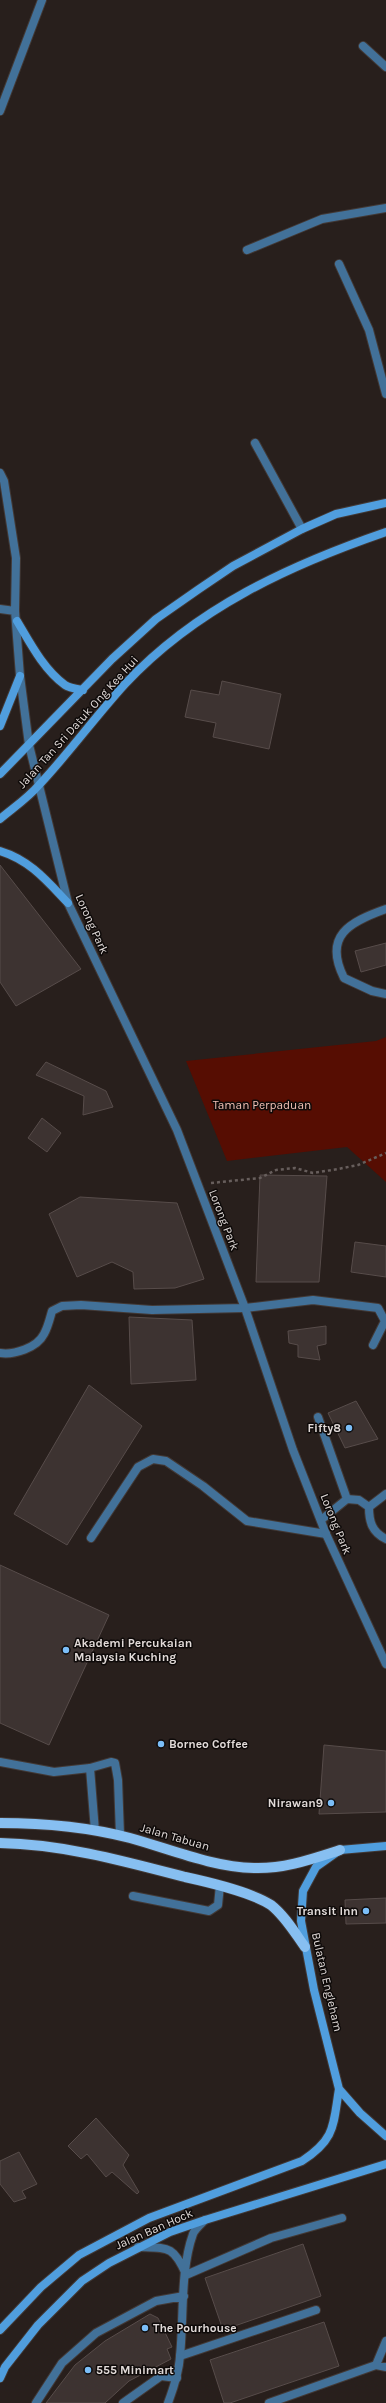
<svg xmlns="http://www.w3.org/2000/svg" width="386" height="2403" viewBox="0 0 386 2403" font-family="Karla,sans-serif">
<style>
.green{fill:#560d02}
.building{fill:#3d3331;stroke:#574c4a}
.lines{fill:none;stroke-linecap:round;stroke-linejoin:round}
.service-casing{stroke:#423936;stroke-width:10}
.minor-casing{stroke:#423936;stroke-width:10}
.tertiary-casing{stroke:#423936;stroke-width:10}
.secondary-casing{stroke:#423936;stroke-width:10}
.primary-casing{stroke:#423936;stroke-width:12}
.path{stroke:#675e5c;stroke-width:2.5;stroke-dasharray:3 3;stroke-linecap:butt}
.service{stroke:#427199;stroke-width:8}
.minor{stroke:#427199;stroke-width:8}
.tertiary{stroke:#427199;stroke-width:8}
.secondary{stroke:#509ede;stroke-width:8}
.primary{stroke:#87bff1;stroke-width:10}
.poi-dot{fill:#7bbef8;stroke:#0e0a09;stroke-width:1.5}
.labels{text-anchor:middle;stroke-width:3;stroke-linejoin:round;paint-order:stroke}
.street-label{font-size:12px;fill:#e1dad8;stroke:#0e0a09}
.park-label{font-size:12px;fill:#f3c0b5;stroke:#0e0a09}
.poi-label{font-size:12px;font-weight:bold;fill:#e1dad8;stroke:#0e0a09;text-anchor:start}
</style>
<rect width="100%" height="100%" fill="#281f1c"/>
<path class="green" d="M 386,1037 L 386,1182 L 347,1147 L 227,1161 L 186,1061 L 376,1041 Z"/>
<path class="building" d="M 222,681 L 281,694 L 269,749 L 213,737 L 216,723 L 185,717 L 191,690 L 219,695 Z
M 0,865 L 81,969 L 16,1006 L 0,982 Z
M 386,943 L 386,965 L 361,972 L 355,951 Z
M 46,1062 L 106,1091 L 113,1107 L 83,1115 L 84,1096 L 36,1075 Z
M 42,1118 L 61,1133 L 47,1152 L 28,1138 Z
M 260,1175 L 327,1176 L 319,1282 L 256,1282 Z
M 80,1197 L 177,1203 L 204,1279 L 175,1288 L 134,1289 L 133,1272 L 112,1262 L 77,1277 L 49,1214 Z
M 355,1242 L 386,1246 L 386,1277 L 351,1272 Z
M 129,1317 L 192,1320 L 196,1380 L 131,1384 Z
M 326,1326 L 326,1344 L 317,1346 L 320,1360 L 298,1357 L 298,1345 L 289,1343 L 288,1331 Z
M 89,1385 L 142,1426 L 67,1545 L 14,1514 Z
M 356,1401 L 378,1439 L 345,1448 L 328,1413 Z
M 0,1565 L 109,1615 L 49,1745 L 0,1723 Z
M 324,1745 L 386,1751 L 386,1812 L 319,1814 Z
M 386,1898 L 386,1923 L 346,1924 L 345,1900 Z
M 96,2118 L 129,2155 L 123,2165 L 139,2192 L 137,2194 L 112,2172 L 106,2177 L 87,2154 L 81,2159 L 68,2146 Z
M 19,2152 L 37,2184 L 22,2191 L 26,2198 L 14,2202 L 0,2184 L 0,2161 Z
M 303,2244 L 321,2296 L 223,2330 L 205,2278 Z
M 150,2314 L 158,2318 L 172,2347 L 167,2349 L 171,2359 L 129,2381 L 105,2403 L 46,2403 L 75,2365 L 105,2341 Z
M 324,2322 L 339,2366 L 230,2403 L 224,2403 L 210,2360 Z"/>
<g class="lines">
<defs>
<path id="service" d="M 339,264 L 369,330 L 386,394
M 255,443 L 302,529
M 386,909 C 349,922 323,936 344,978 L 372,991 L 386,994
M 318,1417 L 347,1499
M 386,1494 L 369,1507 C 369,1522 372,1532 386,1539
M 321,1520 L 347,1499 L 359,1500 L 369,1507
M 0,1762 L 54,1772 L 90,1768 L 111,1762 L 115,1763 L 118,1780 L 120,1835
M 90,1768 L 95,1831
M 133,1896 L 209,1911 L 218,1905 L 220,1885
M 186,2275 L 271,2238 L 342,2218
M 180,2356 L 316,2310
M 376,2365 L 386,2341
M 123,2403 L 161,2376 L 177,2378
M 269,2403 L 376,2365 L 386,2367"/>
<path id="minor" d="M 363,46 L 386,67
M 247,250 L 322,219 L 386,208
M 0,1353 C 14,1355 37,1348 44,1334 C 48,1327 50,1318 52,1311 L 62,1306 L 81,1305 L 152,1310 L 245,1308 L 313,1300 L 378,1308 L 385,1321 L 373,1345
M 91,1538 L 138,1467 L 153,1459 L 166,1461 L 203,1486 L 247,1521 L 326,1534
M 138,2247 C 168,2248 173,2245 186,2274
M 36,2403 L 62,2363 L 96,2333 L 156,2301 L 184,2296
M 168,2403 C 174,2387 179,2372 180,2356 C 184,2318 180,2270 193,2234 C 195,2229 201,2224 205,2220"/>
<path id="tertiary" d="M 0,111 L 42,0
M 0,473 L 4,481 L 16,558 L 15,611 L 20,676 L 29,745 L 68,903 L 177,1130 L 245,1308 L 293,1450 L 326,1534 L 386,1664
M 0,609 L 15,611"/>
<path id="secondary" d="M 17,621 C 30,643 44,670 65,685 C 69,688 77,689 83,690
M 0,726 L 20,676
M 0,774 L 112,659 L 156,619 L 199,589 L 233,566 L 302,529 L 336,514 L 386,503
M 0,819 C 13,808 28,798 39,785 C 69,753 95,717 125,684 C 196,608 290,565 386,532
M 0,851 C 30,860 47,881 68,903
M 386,1846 L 340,1850 L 316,1867 L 303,1891 L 301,1921 L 314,1990 L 339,2089 L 360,2113 L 386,2136
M 0,2330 L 41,2287 L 79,2255 L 149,2218 L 302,2161 C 336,2139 333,2125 339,2089
M 0,2378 L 5,2367 L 38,2325 L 82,2281 L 109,2263 L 170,2232 L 205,2220 L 386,2164"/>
<path id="primary" d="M 0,1823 C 43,1823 88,1827 130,1838 C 170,1849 212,1867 254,1868 C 284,1869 312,1859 340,1850
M 0,1843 C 62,1844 124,1861 185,1877 C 208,1882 251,1892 271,1905 C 285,1916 295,1933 305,1947"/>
</defs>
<use href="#service" class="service-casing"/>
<use href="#minor" class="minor-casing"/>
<use href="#tertiary" class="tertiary-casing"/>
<use href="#secondary" class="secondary-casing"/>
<use href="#primary" class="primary-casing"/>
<path class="path" d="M 211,1183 L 260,1178 L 276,1170 L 295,1168 L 313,1173 L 338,1169 L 358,1165 L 386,1153"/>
<use href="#service" class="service"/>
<use href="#minor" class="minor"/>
<use href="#tertiary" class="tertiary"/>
<use href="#secondary" class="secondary"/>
<use href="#primary" class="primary"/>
</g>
<g class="poi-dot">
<circle cx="349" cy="1428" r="4"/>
<circle cx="66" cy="1650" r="4"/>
<circle cx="161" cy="1744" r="4"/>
<circle cx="331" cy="1803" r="4"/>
<circle cx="366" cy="1911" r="4"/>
<circle cx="145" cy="2328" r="4"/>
<circle cx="88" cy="2370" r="4"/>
</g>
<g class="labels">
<g class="street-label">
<text transform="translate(78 722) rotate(-48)" y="4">Jalan Tan Sri Datuk Ong Kee Hui</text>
<text transform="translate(92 924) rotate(66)" y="4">Lorong Park</text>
<text transform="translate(224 1220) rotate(69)" y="4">Lorong Park</text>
<text transform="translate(336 1524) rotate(68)" y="4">Lorong Park</text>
<text transform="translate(175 1837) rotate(16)" y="4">Jalan Tabuan</text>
<text transform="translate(327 1982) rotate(77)" y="4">Bulatan Engleham</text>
<text transform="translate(154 2229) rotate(-24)" y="4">Jalan Ban Hock</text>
</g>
<g class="park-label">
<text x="262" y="1109">Taman Perpaduan</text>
</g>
<g class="poi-label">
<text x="341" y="1432" text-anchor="end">Fifty8</text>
<text x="74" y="1647">Akademi Percukaian<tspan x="74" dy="14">Malaysia Kuching</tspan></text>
<text x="169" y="1748">Borneo Coffee</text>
<text x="323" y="1807" text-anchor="end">Nirawan9</text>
<text x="358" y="1915" text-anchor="end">Transit Inn</text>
<text x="153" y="2332">The Pourhouse</text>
<text x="96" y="2374">555 Minimart</text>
</g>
</g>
</svg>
